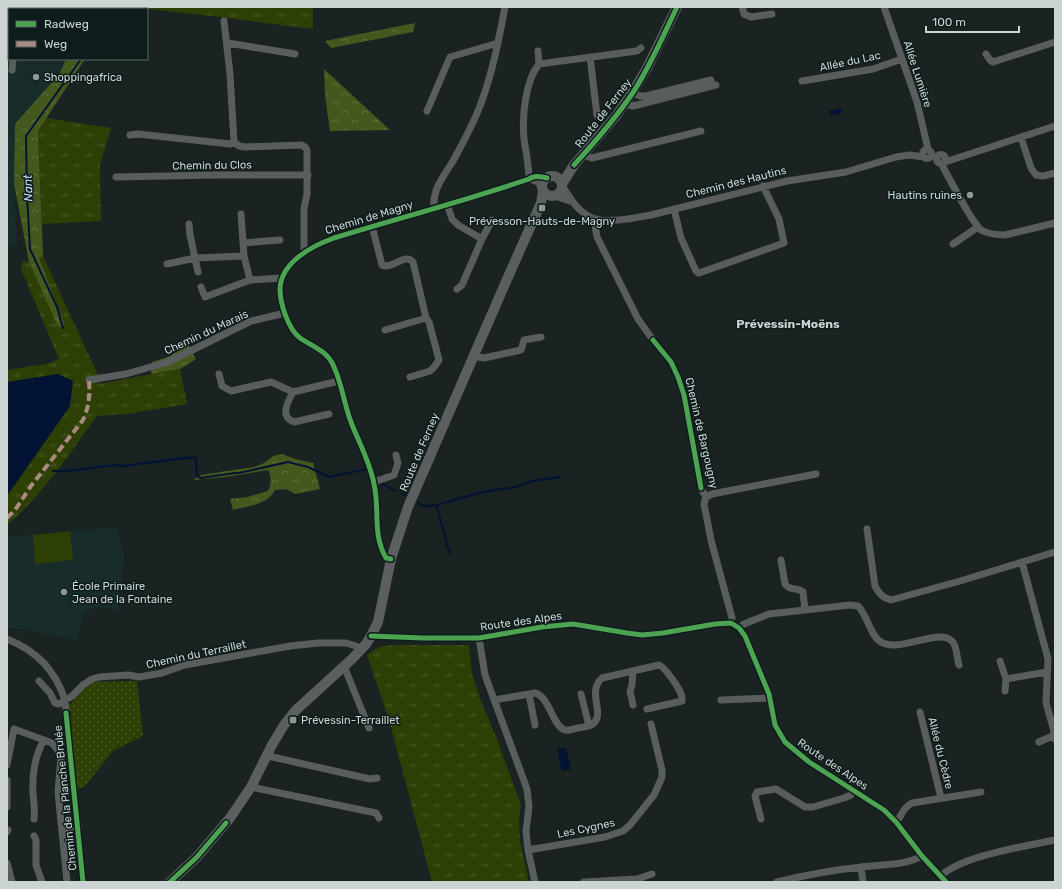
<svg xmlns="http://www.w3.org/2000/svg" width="1062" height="889" viewBox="0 0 1062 889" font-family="Rubik,sans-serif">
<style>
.built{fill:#172c2b}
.grass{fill:url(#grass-tufts)}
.forest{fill:url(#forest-crowns)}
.park{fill:#2e3f06}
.garden{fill:url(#garden-dots)}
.water{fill:#021334}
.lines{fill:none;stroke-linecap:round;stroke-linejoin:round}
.stream{stroke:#021334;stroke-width:2}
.street{stroke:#5a5d5e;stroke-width:7}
.secondary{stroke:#5b5f60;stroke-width:10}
.quiet{stroke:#a88b81;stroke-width:4;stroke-dasharray:8 4;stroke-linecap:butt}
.cycleway-casing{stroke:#0e1c1b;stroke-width:8}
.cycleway{stroke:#4ca352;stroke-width:5}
.poi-dot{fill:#8d9695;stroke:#0e1c1b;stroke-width:1.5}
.labels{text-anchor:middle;stroke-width:3;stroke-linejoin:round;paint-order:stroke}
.street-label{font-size:11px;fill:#cbd4d3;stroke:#0e1c1b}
.poi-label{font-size:11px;fill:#cbd4d3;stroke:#0e1c1b;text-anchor:start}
.water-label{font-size:12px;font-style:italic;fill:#c4dcfc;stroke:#0e1c1b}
.neighbourhood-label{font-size:12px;font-weight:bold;fill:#cbd4d3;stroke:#0e1c1b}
</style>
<defs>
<pattern id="grass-tufts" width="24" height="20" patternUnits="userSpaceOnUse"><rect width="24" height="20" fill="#2e3f06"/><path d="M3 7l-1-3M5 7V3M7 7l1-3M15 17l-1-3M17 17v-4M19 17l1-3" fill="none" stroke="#4b5a29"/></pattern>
<pattern id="forest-crowns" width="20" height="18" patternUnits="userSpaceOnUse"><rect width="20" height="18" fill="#44581e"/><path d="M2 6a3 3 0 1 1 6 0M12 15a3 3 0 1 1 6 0" fill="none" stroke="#5e6f3e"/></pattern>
<pattern id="garden-dots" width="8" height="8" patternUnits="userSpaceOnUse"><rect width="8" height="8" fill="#2e3f06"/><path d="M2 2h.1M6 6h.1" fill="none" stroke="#4b5a29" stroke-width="1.8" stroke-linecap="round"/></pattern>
</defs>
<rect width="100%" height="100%" fill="#1a2222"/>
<path class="built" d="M 7,7 L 62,7 L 63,9 L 9,9 L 9,59 L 66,59 L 60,73 L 15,124 L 14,184 L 17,246 L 7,247 Z
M 118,527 L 124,558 L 118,612 L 102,607 L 86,610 L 84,614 L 77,640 L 21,629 L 7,628 L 7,537 Z"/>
<path class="grass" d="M 128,7 L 313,7 L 313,29 L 220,17 Z
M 46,118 L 111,128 L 100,165 L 101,221 L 42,224 L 38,131 Z
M 43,256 L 98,375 L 98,384 L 180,369 L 187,404 L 127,414 L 97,416 C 69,454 43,495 7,525 L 7,370 L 47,364 L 59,359 L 21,269 L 23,261 L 29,262 L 58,327 L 65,324 L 39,258 Z
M 392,645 L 469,645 L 472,674 L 482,704 L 495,734 L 521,805 L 519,820 L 520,841 L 529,882 L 432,882 L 389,720 L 367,655 L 379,647 Z"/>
<path class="forest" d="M 415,23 L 413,32 L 331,48 L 325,41 Z
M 66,59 L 85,59 L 38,131 L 43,256 L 39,258 L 65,325 L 58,327 L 29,262 L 14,184 L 15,124 L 60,73 Z
M 324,69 L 390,130 L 330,131 L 325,95 Z
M 189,344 L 190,349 L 196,359 L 180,369 L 151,374 L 152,362 L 170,356 Z
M 282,454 L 295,459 L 313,463 L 320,489 L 295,494 L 286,489 L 275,490 C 267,505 248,506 233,510 L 230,499 L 247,497 L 268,491 C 271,485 272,477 268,470 L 226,477 L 193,480 L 201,475 L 254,467 L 264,463 L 273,456 Z"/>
<path class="park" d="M 70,531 L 73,560 L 35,564 L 33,535 Z"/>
<path class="garden" d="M 137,681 L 143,736 L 113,751 L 85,786 L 75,791 L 71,712 L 69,706 L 80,690 L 94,682 Z"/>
<path class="water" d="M 841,108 L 842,113 L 830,115 L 829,111 Z
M 58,374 L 73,381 L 70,406 L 7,496 L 7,382 Z
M 566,748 L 571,769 L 562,771 L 557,749 Z"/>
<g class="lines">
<path class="stream" d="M 77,7 L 78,9
M 63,328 L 57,307 L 30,249 L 27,195 L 26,136 L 81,59
M 53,471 L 68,471 L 114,465 L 122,466 L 193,457 L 196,458 L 197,476 L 201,478 L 235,473 L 239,473 L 288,462 L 308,467 L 329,477 L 367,469
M 381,483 L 395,491
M 403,494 L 406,495
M 418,503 L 424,506 L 437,505 L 482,492 L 516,487 L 533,481 L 560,477
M 436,506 C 442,520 444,539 450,553"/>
<path class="street" d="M 742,7 L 744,14 L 751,17 L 772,14
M 884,7 L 917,102 L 928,149
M 18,9 L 19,7
M 224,21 L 230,74 L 234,142 L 239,146 L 245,147 L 301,145 L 305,147 L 307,150 L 307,194 L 304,209 L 304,252
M 228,43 L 295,54
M 538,51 L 539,64
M 986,54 L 990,60 L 993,62 L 1055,42
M 590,57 L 597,115
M 12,70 L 13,59
M 802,81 L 873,69 L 902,59
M 632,93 L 640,96 L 646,96 L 711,80
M 625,104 L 633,106 L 716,85
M 427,111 L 450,57 L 498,43
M 130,135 L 138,134 L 230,144 L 234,142
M 1021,137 L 1031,168 L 1036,175 L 1043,176 L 1055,173
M922.5 154a4.5 4.5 0 1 1 9 0a4.5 4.5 0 1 1-9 0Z
M936.5 159a4.5 4.5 0 1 1 9 0a4.5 4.5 0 1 1-9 0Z
M 583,155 L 592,158 L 701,131
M 945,162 L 1055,126
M 941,163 C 948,176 972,223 981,230 C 988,234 997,235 1005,235 L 1055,223
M 116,177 L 215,175 L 308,175
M 529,179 C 529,166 526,152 524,139 C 522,117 525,81 539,64 L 637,51 L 641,48
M 529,179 L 538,182 L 542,188
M 562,186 C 566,191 569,197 573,202 C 577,208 585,215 592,218 C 607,224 635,218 651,215 L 787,181 L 846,172 L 896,157 L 909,155 L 924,157
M 554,196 L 573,202
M 447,204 L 452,219 L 458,225 L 482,239 L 462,285 L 457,289
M 434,208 C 432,189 444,176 453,161 C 463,143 473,124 480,106 C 492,75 499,39 505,7
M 674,209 L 681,238 L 696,271 L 699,273 L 784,243 L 779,219 L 763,186
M 241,214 L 244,256 L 250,280 L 282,278
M 596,219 L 595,225 L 597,237 L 638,319 L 653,340
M 189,224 L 190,235 L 195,258 L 244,256
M 372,226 L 382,265 C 393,270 405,252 413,262 L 426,318 L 429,322 L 439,360 L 435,366 L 430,371 L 410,377
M 482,239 L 492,220
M 243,243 L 280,240
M 953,244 L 978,227
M 167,264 L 195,258 L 198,272
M 201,287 L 205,297 L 250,280
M 385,330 L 426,318
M 473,356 L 484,358 L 521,350 L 524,340 L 541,337
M 219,374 L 222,386 L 231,391 L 271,382 L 293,392 L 339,381
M 89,380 L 126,374 L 168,362 L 251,321 L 285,313
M 293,392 C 288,402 279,416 294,422 L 329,414
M 374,482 L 394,475 L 398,463 L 396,455
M 701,488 L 706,497 L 704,504 L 711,540 L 732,618 L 731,623
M 706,497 L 712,494 L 816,474
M 867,529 L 875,586 C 879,594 882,597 891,600 L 960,581 L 1055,552
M 391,559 L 386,558 C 372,534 380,510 374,484 C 370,462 359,443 351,422 C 344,404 342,384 334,367 C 328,351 313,347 300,338 C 288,329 280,303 280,289 C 281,262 312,246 334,238 C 399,218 464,201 529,179 C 534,175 540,176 547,178
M 781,560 L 785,584 C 789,591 797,587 803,592 L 805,610
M 1022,562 L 1048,659 L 1046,703 L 1054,731 L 1053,738
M 739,628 L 744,624 L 769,614 L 850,605 L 858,606 C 868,616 870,636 881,642 C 900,654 944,624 954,644 C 957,649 957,659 959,665
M 371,636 L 423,638 L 479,638 L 542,627 L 573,624 L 627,633 L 642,635 L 663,633 L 715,624 L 731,623 L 739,628 L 745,636 L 769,694 L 775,725 L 785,742 L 809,762 L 884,810 L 896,822 L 922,856 L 946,882
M 479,638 L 485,675 L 527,789 L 529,806 L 526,831 L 528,850 L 535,882
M 7,639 C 37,651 55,670 65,700 L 83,882
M 1000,661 L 1006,679 L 1005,691
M 344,666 L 369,728
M 633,671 L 632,685 L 630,691 L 633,705
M 1006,679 L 1047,672
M 39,681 L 50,693 L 55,703 L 59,704 L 72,696 L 83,685 L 92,679 L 99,677 L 128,675 L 139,677 L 162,673 L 185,665 L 290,646 L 318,643 L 346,643 L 356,646 L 361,649
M 529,694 L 535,725
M 581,694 L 589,726
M 494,700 L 535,693 C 550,697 552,726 565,730 C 569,731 574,729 578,728 C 583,727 589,727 593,724 C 606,713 586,693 602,678 L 659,665 C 665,667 679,688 681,694 C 682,695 682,701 682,701 L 647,709
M 721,700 L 770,698
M 920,712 L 941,798
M 1039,742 L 1050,737 L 1055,739
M 268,756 L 370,779 L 377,778
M 7,765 L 14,729 L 44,740
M 7,780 L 7,807
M 251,787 L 376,813 L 379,818
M 34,819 C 35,811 34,803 33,794 C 32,775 34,757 44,740 L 52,743 L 57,749 L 61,757 L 58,792 L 67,882
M 761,819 L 755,796 L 757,792 L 776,789 L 805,807 L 813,807 L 844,798 L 851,795 L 853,790
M 896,822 C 903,815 901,809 912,803 L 981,792
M 63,829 L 78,826
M 7,832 L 8,830
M 34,836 L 36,840 L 36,865 L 42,882
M 528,850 L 605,837 L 623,831 L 630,825 L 654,795 L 662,777 L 662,770 L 651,724
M 7,863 L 12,882
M 861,867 L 863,882
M 941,876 C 961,856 1026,846 1055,840
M 584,882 L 637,879 L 652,874
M 777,882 C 805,875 833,870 862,867 C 882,864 904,866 922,856"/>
<path class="secondary" d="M542 186a10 10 0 1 1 20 0a10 10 0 1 1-20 0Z
M 562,184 L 574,165 L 616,116 L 632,93 L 647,68 L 677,7
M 170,882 L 197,857 L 230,818 L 251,787 L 272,745 L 284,725 L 295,711 L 353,658 L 366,644 L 371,636 L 378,622 L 391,559 L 408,507 L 508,277 L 541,203 L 543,191"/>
<path class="quiet" d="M 7,518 L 15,510 L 31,486 L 83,420 C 89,407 90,395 89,380"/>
<defs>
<path id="cycleway" d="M 574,165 C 594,143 615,119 632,94 C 650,67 663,36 677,7
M 653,340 L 671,362 L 678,377 L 684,395 L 701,488
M 391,559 L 386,558 C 372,534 380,510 374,484 C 370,462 359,443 351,422 C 344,404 342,384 334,367 C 328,351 313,347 300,338 C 288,329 280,303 280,289 C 281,262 312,246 334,238 C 399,218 464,201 529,179 C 534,175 540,176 547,178
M 371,636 L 423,638 L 479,638 L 542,627 L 573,624 L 627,633 L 642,635 L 663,633 L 715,624 L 731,623 L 739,628 L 745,636 L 769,694 L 775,725 L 785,742 L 809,762 L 884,810 L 896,822 L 922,856 L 946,882
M 66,713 L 83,882
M 170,882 L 197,857 L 226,823"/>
</defs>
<use href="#cycleway" class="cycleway-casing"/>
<use href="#cycleway" class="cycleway"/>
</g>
<g class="poi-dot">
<circle cx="36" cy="77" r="4"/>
<circle cx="970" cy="195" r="4"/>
<rect x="538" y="204" width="8" height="8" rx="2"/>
<circle cx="64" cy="592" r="4"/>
<rect x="289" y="716" width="8" height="8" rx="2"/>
</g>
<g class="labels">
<g class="street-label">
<text transform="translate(850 61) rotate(-12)" y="4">Allée du Lac</text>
<text transform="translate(918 74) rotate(72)" y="4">Allée Lumière</text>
<text transform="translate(603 113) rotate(-52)" y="4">Route de Ferney</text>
<text transform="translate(212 165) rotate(-1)" y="4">Chemin du Clos</text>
<text transform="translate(736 182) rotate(-14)" y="4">Chemin des Hautins</text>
<text transform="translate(369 217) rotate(-17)" y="4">Chemin de Magny</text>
<text transform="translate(206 332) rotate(-25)" y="4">Chemin du Marais</text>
<text transform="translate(702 433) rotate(77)" y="4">Chemin de Bargougny</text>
<text transform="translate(419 452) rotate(-67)" y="4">Route de Ferney</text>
<text transform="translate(521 621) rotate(-8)" y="4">Route des Alpes</text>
<text transform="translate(196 654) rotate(-12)" y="4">Chemin du Terraillet</text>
<text transform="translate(941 753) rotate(76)" y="4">Allée du Cèdre</text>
<text transform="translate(833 764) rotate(34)" y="4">Route des Alpes</text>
<text transform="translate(65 798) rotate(-96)" y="4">Chemin de la Planche Brulée</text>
<text transform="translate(586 828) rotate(-12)" y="4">Les Cygnes</text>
</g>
<g class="poi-label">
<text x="44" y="81">Shoppingafrica</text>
<text x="962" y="199" text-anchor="end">Hautins ruines</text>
<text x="542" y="225" text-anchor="middle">Prévesson-Hauts-de-Magny</text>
<text x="72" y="590">École Primaire<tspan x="72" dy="13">Jean de la Fontaine</tspan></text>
<text x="301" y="724">Prévessin-Terraillet</text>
</g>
<g class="water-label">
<text transform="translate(28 188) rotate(-92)" y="4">Nant</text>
</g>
<g class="neighbourhood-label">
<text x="788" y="328">Prévessin-Moëns</text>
</g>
</g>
<rect width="1062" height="889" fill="none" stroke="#cbd4d3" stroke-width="16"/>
<rect x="8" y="8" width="140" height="52" fill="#0e1c1b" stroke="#5a6665"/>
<rect x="16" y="21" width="20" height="6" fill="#4ca352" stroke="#5a6665"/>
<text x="44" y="28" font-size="12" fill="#cbd4d3">Radweg</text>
<rect x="16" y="41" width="20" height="6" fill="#a88b81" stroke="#5a6665"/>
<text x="44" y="48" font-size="12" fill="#cbd4d3">Weg</text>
<path d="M926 26v6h93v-6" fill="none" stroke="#cbd4d3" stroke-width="2"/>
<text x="932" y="26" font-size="12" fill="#cbd4d3" stroke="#0e1c1b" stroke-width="3" paint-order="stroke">100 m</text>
</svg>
